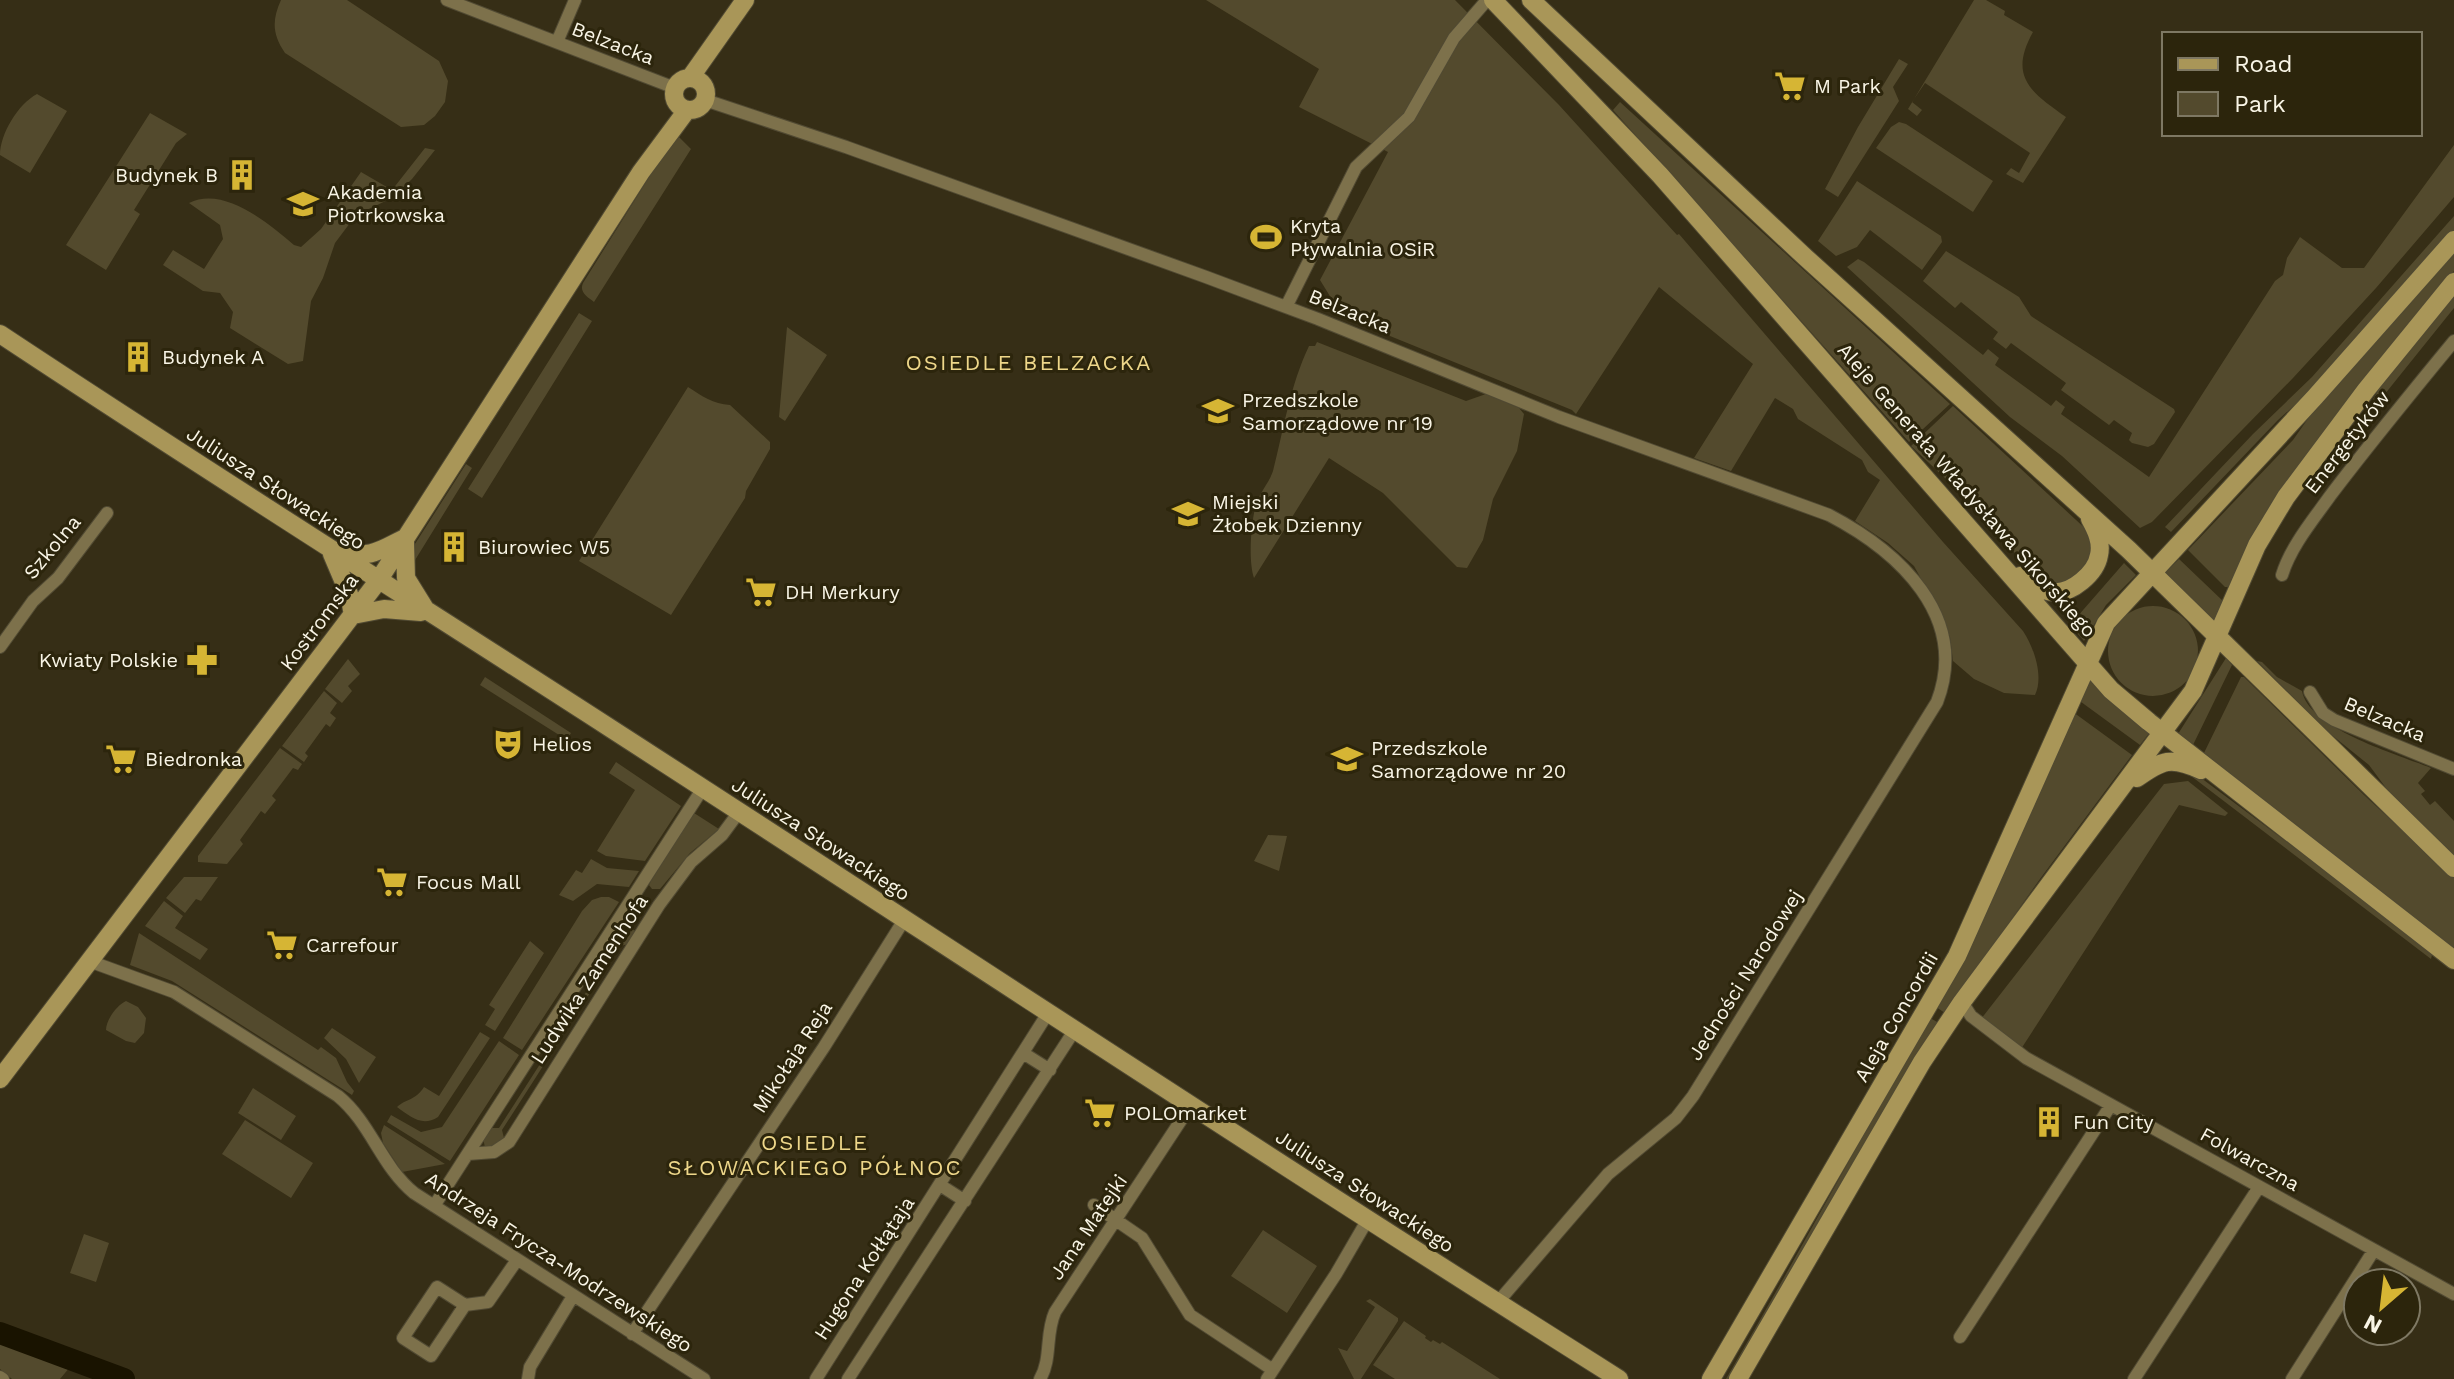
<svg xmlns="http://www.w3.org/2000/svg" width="2454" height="1379" viewBox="0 0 2454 1379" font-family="'Work Sans',sans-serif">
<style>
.green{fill:#534a2d}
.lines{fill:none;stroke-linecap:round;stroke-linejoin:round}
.river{stroke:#191300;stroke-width:22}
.street-casing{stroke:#514a33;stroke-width:14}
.secondary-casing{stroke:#514a33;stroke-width:20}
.street{stroke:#7d714b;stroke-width:12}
.secondary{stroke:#a99658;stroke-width:18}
.labels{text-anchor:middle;stroke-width:6;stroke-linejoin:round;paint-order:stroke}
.street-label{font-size:20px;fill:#f9f5e6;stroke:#2c250c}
.poi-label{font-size:20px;fill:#f9f5e6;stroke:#2c250c;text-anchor:start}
.neighbourhood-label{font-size:22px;letter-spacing:2px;fill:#eed78a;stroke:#2c250c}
</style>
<rect width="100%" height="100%" fill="#362e16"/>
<path class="green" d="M 281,0 L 347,0 L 439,61 L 448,81 L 445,102 L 435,116 L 424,125 L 401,127 L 285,53 C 272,34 272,20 281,0 Z
M 1206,0 L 1455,0 L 1559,105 L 1677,235 L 1679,234 L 1943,542 L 2023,631 C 2034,648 2044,676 2035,695 L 2004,693 L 1974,679 L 1953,661 L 1950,637 L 1937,608 L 1914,566 L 1888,543 L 1855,521 L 1880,480 L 1868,472 L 1862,460 L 1798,419 L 1793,409 L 1775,398 L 1731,471 L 1694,458 L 1753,364 L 1659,287 L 1576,414 L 1572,410 L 1390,336 L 1386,326 L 1336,306 L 1320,280 L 1388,152 L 1299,107 L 1319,69 Z
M 1974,0 L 1986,0 L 2005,11 L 2004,15 L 2033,32 C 2008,77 2031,92 2066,117 L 2023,183 L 2006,174 L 2011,168 L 2019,173 L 2030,153 L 1925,83 L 1912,102 L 1922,110 L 1917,116 L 1908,109 Z
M 1899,59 L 1908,64 L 1893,87 L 1899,101 L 1838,197 L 1825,189 L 1858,127 Z
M 37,94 L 67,111 L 30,173 L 0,155 C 0,134 18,104 37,94 Z
M 1620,102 L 1950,404 L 1909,442 L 1613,110 Z
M 150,113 L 187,134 L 176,143 L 134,210 L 140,214 L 106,270 L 66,245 Z
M 1899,122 L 1906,124 L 1993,181 L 1973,212 L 1876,148 L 1891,127 Z
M 676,134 L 691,149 L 594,302 C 587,297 579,292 583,283 Z
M 2454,145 L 2454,197 L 2376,288 L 2293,378 L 2152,522 L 2140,528 L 2062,456 L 2010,417 L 1847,267 L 1858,259 L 1864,262 L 1983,355 L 1988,349 L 1999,358 L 1995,365 L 2051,406 L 2056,400 L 2065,407 L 2061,414 L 2149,477 L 2275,281 L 2283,275 L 2287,258 L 2300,237 L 2342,268 L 2364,268 Z
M 425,148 L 435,150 L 412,179 L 392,198 L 356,215 L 335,243 L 323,278 L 311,301 L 303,361 L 288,364 L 230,328 L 233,312 L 220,293 L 203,291 L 163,265 L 173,250 L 204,269 L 223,239 L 220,225 L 189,203 C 224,185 269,224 294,245 L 301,247 L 321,229 L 361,172 L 392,190 Z
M 1857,181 L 1941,236 L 1942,242 L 1922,270 L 1870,230 L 1857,247 L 1836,256 L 1818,241 Z
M 2454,216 L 2454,230 L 2314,388 L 2278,420 L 2171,532 L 2165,527 L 2253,434 L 2312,377 Z
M 1946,251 L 2019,297 L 2031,316 L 2174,409 L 2175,412 L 2154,444 L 2148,447 L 2132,443 L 2129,440 L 2132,433 L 2114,420 L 2109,425 L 2061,390 L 2066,383 L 2011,343 L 2006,349 L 1993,339 L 1998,332 L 1961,302 L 1955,308 L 1923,281 Z
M 2454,251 L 2454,271 L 2303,461 L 2230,587 L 2225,587 L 2188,550 L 2293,440 L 2319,403 Z
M 2454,294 L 2454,308 L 2356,430 L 2380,387 Z
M 579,313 L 592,321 L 482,498 L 468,489 Z
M 787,327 L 827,355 L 785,421 L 779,417 Z
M 1317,342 L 1466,401 L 1486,394 L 1519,408 L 1524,414 L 1517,451 L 1493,499 L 1483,540 L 1467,568 L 1457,567 L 1383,493 L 1329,458 L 1254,578 C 1248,560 1251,523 1256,504 C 1260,492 1269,483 1273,471 C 1284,428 1290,386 1309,346 L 1315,346 Z
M 688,387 C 702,396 713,404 730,405 L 770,442 L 770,449 L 746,491 L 745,498 L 671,615 L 579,561 Z
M 1953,406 L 2089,532 L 2095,549 L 2081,574 L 2058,587 L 2040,581 L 1963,495 L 1911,446 Z
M 466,464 L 472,468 L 412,565 L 413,547 Z
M 2179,559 L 2224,602 L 2216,622 L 2165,573 Z
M 2124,563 L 2136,575 L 2106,605 L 2084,641 L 2070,625 Z
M2108 651a45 45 0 1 1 90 0a45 45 0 1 1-90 0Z
M 2226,658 L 2232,665 L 2192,747 L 2178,734 Z
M 348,659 L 360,674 L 348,686 L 352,691 L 342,703 L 325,689 Z
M 2257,661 L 2262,662 L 2277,677 L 2302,691 C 2309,729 2397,754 2431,768 L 2418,783 L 2425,791 L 2421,794 L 2430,805 L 2435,801 L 2454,821 L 2454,858 L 2389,792 L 2369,765 L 2328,732 Z
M 2088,676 L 2150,732 L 2140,745 L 2077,699 Z
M 485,677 L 571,733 L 567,740 L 480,685 Z
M 2241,677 L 2244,677 L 2364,795 L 2454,878 L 2454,952 L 2203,755 Z
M 324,691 L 337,703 L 330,713 L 336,718 L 330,727 L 326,724 L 305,753 L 308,756 L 304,762 L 282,746 Z
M 2073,712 L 2132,755 L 2040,879 L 1945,1013 L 1936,1007 L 1985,916 Z
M 280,748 L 302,764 L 298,770 L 293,768 L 272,796 L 276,800 L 265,814 L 261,811 L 240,840 L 243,844 L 227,864 L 198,862 L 198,856 Z
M 616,762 L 681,806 L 645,861 L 606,856 L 597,851 L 635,790 L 609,773 Z
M 2193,772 L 2433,951 L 2431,959 L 2191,776 Z
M 2188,781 L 2228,813 L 2225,816 L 2179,805 L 2021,1049 L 1981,1019 L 2164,784 Z
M 694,813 L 719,829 L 690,853 L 660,889 L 652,889 L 649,885 L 651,881 Z
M 1268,835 L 1287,836 L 1279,871 L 1254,861 Z
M 591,859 L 607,868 L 639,871 L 629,887 L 597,884 L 573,901 L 559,895 L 576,870 L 582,873 Z
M 184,877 L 218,877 L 201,901 L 196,899 L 185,913 L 166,898 Z
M 601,897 L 609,897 L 619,902 L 522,1050 L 503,1038 L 582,911 L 592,900 Z
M 164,901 L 183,916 L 175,928 L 208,949 L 200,960 L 145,926 Z
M 622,923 L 637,932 L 629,944 L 620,946 L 502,1130 L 504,1138 L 498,1147 L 485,1147 L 483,1139 L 491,1128 L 499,1128 L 617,944 L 615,935 Z
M 139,933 L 318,1050 L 321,1047 L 336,1058 L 347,1082 L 354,1091 L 352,1095 L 172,981 L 130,965 Z
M 530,941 L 544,953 L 495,1031 L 485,1025 L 495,1009 L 489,1005 Z
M 126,1001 L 138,1007 L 146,1018 L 144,1033 L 135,1043 L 126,1041 L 106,1030 C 106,1020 117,1005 126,1001 Z
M 1930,1018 L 1939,1023 L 1731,1379 L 1726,1379 C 1796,1259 1860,1138 1930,1018 Z
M 332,1028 L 376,1057 L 359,1083 L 346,1059 L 324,1038 Z
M 480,1032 L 490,1038 L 438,1117 C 422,1127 411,1117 397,1107 C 407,1098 415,1101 424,1087 L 439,1096 Z
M 499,1041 L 519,1055 L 450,1161 L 387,1122 L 391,1115 L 421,1132 L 442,1127 Z
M 253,1088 L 296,1116 L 281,1140 L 238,1113 Z
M 245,1120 L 313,1163 L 291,1198 L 222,1154 Z
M 384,1125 L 445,1164 L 402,1172 L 383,1143 L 381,1133 Z
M 1263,1230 L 1317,1266 L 1287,1313 L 1231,1276 Z
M 84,1234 L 109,1243 L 96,1282 L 70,1273 Z
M 1370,1299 L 1398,1318 L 1398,1321 L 1361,1379 L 1354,1379 L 1338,1348 L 1347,1351 L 1375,1307 L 1366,1301 Z
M 1404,1321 L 1426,1336 L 1425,1338 L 1431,1342 L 1433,1340 L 1440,1344 L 1442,1342 L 1500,1379 L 1395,1379 L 1373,1365 Z
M 0,1337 L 70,1367 L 60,1379 L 12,1379 L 0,1369 Z"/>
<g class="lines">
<path class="river" d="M 0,1333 L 124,1379"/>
<defs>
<path id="street" d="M 447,0 L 675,88
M 557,42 L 575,0
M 705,100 L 846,147 L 1206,277 L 1318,319 L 1559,417 L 1829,515 C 1898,551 1970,616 1937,702 L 1693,1096 L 1676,1118 L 1608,1174 L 1498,1302
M 1286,307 L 1356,167 L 1409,117 L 1454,38 L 1487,0
M 2282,575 C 2291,546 2313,520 2330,496 C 2370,443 2412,392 2454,341
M 0,647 L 33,601 L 58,578 L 107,513
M 2310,692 L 2323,713 L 2334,720 L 2454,769
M 89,961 L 174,992 L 338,1096 C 371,1123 381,1166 414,1193 L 704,1379
M 1962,1002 L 1971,1016 L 2026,1058 L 2454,1294
M 1023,1053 L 1050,1070
M 468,1154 L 494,1152 L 509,1142 L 659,905 L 691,862 L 722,835 L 739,812
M 940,1185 L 965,1201
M 1094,1205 L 1142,1238 L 1190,1315 L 1273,1370
M 434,1206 L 703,788
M 465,1305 L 437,1287 L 403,1338 L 431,1356 L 465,1305 L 488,1302 L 517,1260
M 632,1334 L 824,1047 L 904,920
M 1960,1337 L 2111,1105
M 0,1377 L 3,1379
M 528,1379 L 530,1367 L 573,1296
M 816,1379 L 1048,1013
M 848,1379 L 1074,1031
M 1040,1379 C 1052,1359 1045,1334 1055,1312 L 1191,1105
M 1267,1379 L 1336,1274 L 1368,1219
M 2134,1379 L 2259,1187
M 2292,1379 L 2374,1250"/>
<path id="secondary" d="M 1493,0 L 1660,175 L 2111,690 L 2149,722 L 2454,960
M 1531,0 L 1805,257 L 2129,550 L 2454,868
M674 94a16 16 0 1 1 32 0a16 16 0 1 1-32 0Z
M 690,78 L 745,0
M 0,334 C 202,468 407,597 610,728 C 946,945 1280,1166 1619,1379
M 405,542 L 406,578 L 424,607
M 340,552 C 372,558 377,552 405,538
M 332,554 L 349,594 L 353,615
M 2020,576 C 2030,584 2041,591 2053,592 C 2072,594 2096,573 2099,555 C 2102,542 2096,530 2090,519
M 353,615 L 384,609 L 421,612
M 2137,778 C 2162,760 2171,756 2201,770
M 0,1079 L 378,581 L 641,172 L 687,110
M 1711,1379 L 1957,956 L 2106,623 L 2315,397 L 2454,240
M 1738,1379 L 1922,1062 L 1962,1002 L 2193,691 L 2257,545 L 2286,497 L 2366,390 L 2454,282"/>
</defs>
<use href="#street" class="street-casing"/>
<use href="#secondary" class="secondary-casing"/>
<use href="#street" class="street"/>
<use href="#secondary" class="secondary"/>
</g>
<defs>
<symbol id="supermarket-bare" viewBox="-9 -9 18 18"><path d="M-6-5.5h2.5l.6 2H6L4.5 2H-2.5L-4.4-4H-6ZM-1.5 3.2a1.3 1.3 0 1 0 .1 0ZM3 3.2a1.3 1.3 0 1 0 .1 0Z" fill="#d6b534" stroke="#2c250c" stroke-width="2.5" paint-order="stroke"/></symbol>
<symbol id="building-bare" viewBox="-9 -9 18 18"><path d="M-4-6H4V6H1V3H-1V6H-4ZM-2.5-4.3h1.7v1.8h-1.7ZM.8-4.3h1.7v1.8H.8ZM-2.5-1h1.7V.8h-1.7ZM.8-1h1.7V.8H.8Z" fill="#d6b534" stroke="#2c250c" stroke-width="2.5" paint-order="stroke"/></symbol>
<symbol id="university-bare" viewBox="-9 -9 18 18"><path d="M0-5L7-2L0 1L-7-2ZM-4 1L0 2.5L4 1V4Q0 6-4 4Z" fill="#d6b534" stroke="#2c250c" stroke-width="2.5" paint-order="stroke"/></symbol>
<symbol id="stadium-bare" viewBox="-9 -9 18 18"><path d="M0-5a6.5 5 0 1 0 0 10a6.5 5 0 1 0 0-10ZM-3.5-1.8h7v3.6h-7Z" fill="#d6b534" stroke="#2c250c" stroke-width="2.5" paint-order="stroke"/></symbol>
<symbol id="school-bare" viewBox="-9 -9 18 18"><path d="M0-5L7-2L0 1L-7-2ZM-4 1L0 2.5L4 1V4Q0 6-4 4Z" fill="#d6b534" stroke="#2c250c" stroke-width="2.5" paint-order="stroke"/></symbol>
<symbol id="pharmacy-bare" viewBox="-9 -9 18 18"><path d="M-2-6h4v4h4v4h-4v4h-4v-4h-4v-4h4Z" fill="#d6b534" stroke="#2c250c" stroke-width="2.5" paint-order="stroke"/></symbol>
<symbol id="theatre-bare" viewBox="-9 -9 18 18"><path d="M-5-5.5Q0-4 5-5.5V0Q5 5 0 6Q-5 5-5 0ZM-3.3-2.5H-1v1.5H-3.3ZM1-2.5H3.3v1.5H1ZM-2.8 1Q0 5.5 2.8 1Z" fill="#d6b534" stroke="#2c250c" stroke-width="2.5" paint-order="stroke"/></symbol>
</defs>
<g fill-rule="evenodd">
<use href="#supermarket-bare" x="1768" y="64" width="44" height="44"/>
<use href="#building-bare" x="220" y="153" width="44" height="44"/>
<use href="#university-bare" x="281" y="182" width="44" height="44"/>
<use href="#stadium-bare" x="1244" y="215" width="44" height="44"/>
<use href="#building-bare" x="116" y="335" width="44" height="44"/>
<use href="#school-bare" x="1196" y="389" width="44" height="44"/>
<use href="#school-bare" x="1166" y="492" width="44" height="44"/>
<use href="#building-bare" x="432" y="525" width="44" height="44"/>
<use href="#supermarket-bare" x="739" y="570" width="44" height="44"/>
<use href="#pharmacy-bare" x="180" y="638" width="44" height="44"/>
<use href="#theatre-bare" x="486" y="722" width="44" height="44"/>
<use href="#supermarket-bare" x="99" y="737" width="44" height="44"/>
<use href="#school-bare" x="1325" y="737" width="44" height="44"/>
<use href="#supermarket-bare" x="370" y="860" width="44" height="44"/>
<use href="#supermarket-bare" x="260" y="923" width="44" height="44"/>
<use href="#supermarket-bare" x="1078" y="1091" width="44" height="44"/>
<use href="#building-bare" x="2027" y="1100" width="44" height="44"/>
</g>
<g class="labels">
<g class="street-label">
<text transform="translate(613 43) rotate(21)" y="7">Belzacka</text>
<text transform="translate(1350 311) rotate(22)" y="7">Belzacka</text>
<text transform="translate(2347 442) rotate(-52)" y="7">Energetyków</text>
<text transform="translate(276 488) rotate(33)" y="7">Juliusza Słowackiego</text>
<text transform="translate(1967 490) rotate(49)" y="7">Aleje Generała Władysława Sikorskiego</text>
<text transform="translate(52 547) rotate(-50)" y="7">Szkolna</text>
<text transform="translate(319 622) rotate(-53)" y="7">Kostromska</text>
<text transform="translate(2385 719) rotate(23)" y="7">Belzacka</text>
<text transform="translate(821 839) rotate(33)" y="7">Juliusza Słowackiego</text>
<text transform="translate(1745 975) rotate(-58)" y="7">Jedności Narodowej</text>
<text transform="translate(589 979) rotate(-57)" y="7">Ludwika Zamenhofa</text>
<text transform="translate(1896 1017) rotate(-60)" y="7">Aleja Concordii</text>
<text transform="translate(792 1057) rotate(-57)" y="7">Mikołaja Reja</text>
<text transform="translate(2250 1159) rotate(29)" y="7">Folwarczna</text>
<text transform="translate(1365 1191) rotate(33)" y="7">Juliusza Słowackiego</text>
<text transform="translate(1088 1227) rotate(-56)" y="7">Jana Matejki</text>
<text transform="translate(559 1262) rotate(33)" y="7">Andrzeja Frycza-Modrzewskiego</text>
<text transform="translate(864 1268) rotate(-57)" y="7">Hugona Kołłątaja</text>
</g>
<g class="poi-label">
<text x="1814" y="93">M Park</text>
<text x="218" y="182" text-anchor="end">Budynek B</text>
<text x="327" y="199">Akademia<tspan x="327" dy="23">Piotrkowska</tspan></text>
<text x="1290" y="233">Kryta<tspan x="1290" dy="23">Pływalnia OSiR</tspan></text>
<text x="162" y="364">Budynek A</text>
<text x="1242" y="407">Przedszkole<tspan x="1242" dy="23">Samorządowe nr 19</tspan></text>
<text x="1212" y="509">Miejski<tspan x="1212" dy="23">Żłobek Dzienny</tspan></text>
<text x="478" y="554">Biurowiec W5</text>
<text x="785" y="599">DH Merkury</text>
<text x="178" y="667" text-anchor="end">Kwiaty Polskie</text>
<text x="532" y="751">Helios</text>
<text x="1371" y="755">Przedszkole<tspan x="1371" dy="23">Samorządowe nr 20</tspan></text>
<text x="145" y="766">Biedronka</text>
<text x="416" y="889">Focus Mall</text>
<text x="306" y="952">Carrefour</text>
<text x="1124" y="1120">POLOmarket</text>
<text x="2073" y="1129">Fun City</text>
</g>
<g class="neighbourhood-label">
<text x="1029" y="370">OSIEDLE BELZACKA</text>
<text x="815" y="1150">OSIEDLE<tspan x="815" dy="25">SŁOWACKIEGO PÓŁNOC</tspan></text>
</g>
</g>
<rect x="2162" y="32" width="260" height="104" fill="#2c250c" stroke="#7e7863" stroke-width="2"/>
<rect x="2178" y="58" width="40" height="12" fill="#a99658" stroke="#7e7863" stroke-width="2"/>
<text x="2234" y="72" font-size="24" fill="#f9f5e6">Road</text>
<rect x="2178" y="92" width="40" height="24" fill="#534a2d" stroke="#7e7863" stroke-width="2"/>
<text x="2234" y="112" font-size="24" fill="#f9f5e6">Park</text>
<g transform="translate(2382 1307) rotate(208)"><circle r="38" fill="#2c250c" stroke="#7e7863" stroke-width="2"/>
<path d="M0-6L14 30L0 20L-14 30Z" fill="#d6b534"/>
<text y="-12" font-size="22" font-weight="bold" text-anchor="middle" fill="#f9f5e6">N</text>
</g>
</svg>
